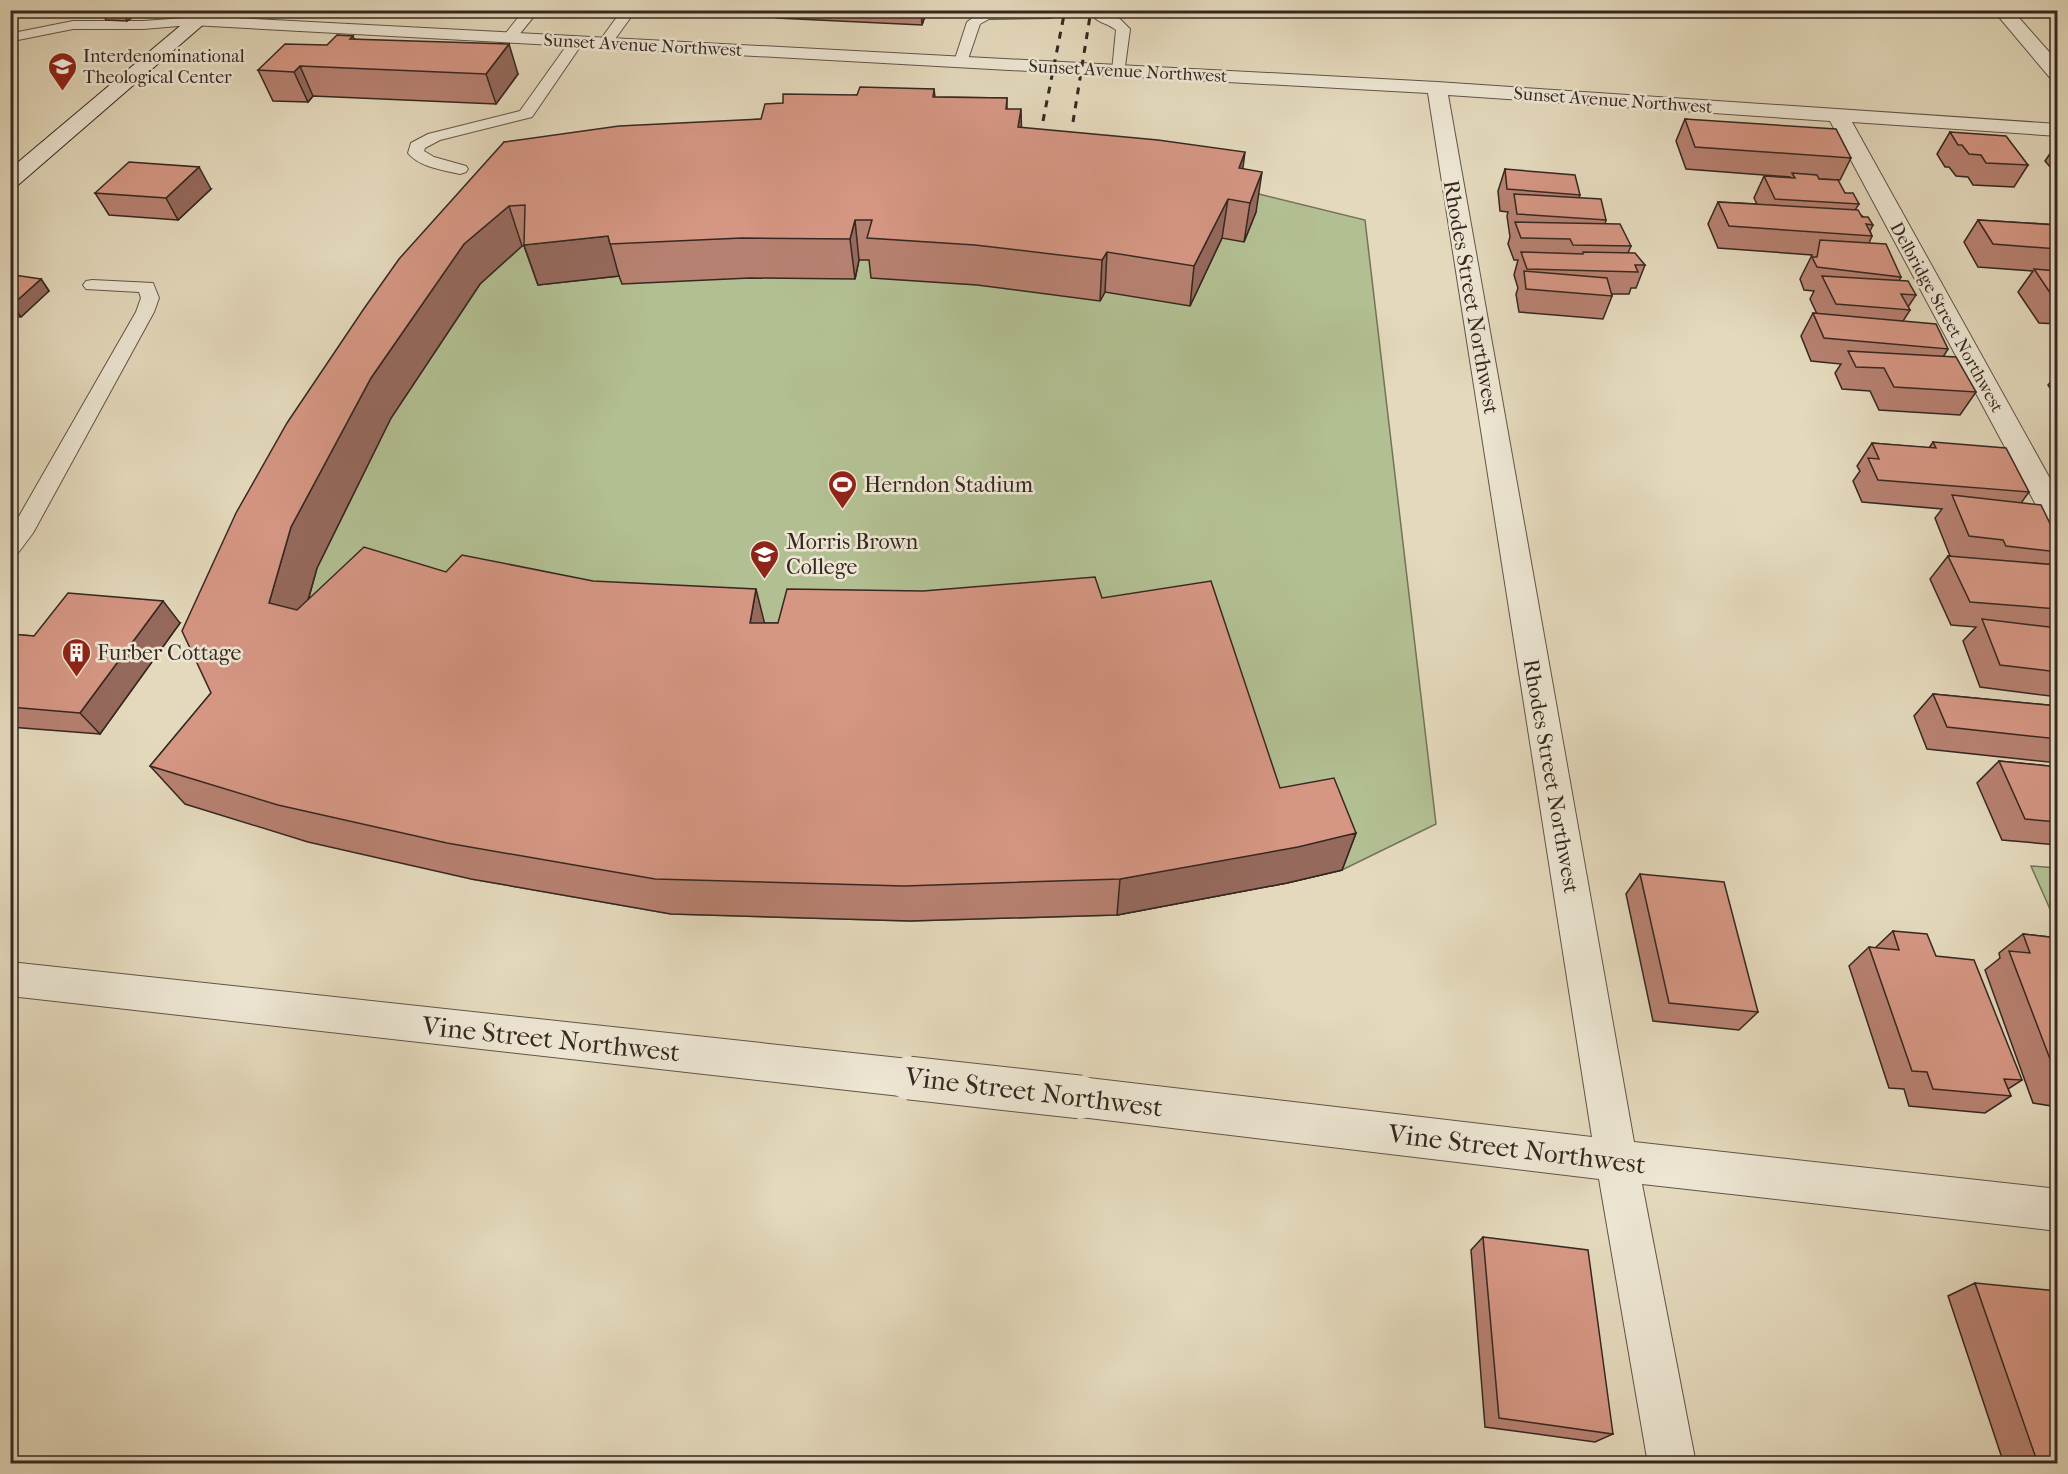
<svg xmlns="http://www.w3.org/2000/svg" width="2068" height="1474" viewBox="0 0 2068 1474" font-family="'IM FELL French Canon',serif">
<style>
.green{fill:#b2bf92;stroke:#74735a;stroke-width:1.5}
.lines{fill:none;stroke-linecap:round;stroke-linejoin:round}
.service-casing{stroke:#625448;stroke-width:2}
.minor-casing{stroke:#625448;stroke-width:2}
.secondary-casing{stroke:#362721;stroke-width:2}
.service{fill:#ede6d3;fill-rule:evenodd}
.minor{fill:#ede6d3;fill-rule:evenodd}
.secondary{fill:#ede6d3;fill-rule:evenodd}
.rail{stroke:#362721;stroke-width:3;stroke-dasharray:7 7;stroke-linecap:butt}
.minor-bridge-casing{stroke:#625448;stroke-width:45;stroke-linecap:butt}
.minor-bridge{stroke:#ede6d3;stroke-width:43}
.wall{fill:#b78171;stroke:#362721;stroke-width:1.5}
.shaded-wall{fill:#95695c;stroke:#362721;stroke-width:1.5}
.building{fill:#d59683;stroke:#362721;stroke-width:1.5}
.labels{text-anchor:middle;stroke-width:5;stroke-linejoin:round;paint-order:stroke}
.far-street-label{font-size:18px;fill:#362721;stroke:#ede6d3}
.far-poi-label{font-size:18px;fill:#362721;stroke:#ede6d3;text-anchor:start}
.street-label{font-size:22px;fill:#362721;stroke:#ede6d3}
.poi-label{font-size:22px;fill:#362721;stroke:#ede6d3;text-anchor:start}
.near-street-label{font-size:27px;fill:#362721;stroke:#ede6d3}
</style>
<rect width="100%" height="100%" fill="#e4d9bc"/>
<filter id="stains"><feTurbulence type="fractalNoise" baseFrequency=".00333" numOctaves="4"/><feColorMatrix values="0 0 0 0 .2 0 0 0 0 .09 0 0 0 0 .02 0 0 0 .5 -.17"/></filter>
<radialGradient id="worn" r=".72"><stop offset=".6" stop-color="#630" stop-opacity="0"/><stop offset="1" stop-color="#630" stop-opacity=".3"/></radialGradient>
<path class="green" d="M 1259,194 L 1365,220 L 1436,824 L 1342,870 L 1287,883 L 1117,915 L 910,921 L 671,914 L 471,879 L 213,671 L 474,230 Z
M 2031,866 L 2057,868 L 2057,925 Z"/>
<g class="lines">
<defs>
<path id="service" d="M 524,10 L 539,10 L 514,41 L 504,41 L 502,38 Z
M 622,10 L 636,10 L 610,46 L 600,46 L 598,43 Z
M 1055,10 L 1059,14 L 1052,18 L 989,19 L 980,24 L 966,65 L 961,66 L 954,62 L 967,22 L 981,12 Z
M 1101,13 L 1120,19 L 1130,29 L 1124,74 L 1114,74 L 1112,71 L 1116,30 C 1109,24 1099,23 1094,17 L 1096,14 Z
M 198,17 L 203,18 L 205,21 L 203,24 L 143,29 L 73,29 L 18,40 L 11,36 L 18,32 L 73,21 L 143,21 Z
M 577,37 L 584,41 L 532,117 L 440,140 L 425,148 L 424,151 L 434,157 L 466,166 L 468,169 L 466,172 L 460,174 C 443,170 419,167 408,153 L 411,143 L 428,134 L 520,111 L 572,38 Z
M 92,280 L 153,283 L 159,298 L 154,312 L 33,533 L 18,553 L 10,555 L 10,532 L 136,312 L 141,298 L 139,292 L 86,289 L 83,285 L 86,281 Z"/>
<path id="minor" d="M 1993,10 L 2012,10 L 2058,62 L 2058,81 L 2051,79 Z
M 198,16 L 1437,82 L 2058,124 L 2058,136 L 1852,122 L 2058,493 L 2058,530 L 2048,527 L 2044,520 L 1830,121 L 1448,95 L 1634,1142 L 2058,1189 L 2058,1231 L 1642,1184 L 1696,1464 L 1648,1464 L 1599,1179 L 1080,1117 L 1066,1111 L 1060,1097 L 1066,1083 L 1080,1077 L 1592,1137 L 1428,93 L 192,25 L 189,21 L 192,17 Z
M 10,962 L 909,1059 L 923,1064 L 929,1078 L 923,1092 L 909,1097 L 10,996 Z"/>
<path id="secondary" d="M 199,10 L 220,10 L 18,185 L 10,186 L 10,169 Z"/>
</defs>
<use href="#service" class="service-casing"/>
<use href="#minor" class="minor-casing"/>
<use href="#secondary" class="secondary-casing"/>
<use href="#service" class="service"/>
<use href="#minor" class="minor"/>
<use href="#secondary" class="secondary"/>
<path class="rail" d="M 1043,121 L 1065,10
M 1073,122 L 1091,10"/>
<defs>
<path id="minor-bridge" d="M 909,1078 L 1080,1097"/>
</defs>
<use href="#minor-bridge" class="minor-bridge-casing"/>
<use href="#minor-bridge" class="minor-bridge"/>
</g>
<path class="wall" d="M 101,10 L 136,10 L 138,13 L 127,21 L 106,20 Z
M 775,10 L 927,10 L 922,25 L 776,18 Z
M 353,36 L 354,39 L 518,74 L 496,104 L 313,96 L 308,102 L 273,101 L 258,70 Z
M 934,89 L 935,97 L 1007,98 L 1007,109 L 1021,128 L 1243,169 L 1256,212 L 1244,242 L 1222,238 L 1190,306 L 1105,292 L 1100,301 L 977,285 L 871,278 L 869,260 L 859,260 L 855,279 L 750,278 L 622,284 L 619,276 L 538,285 L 524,246 L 522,246 L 480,284 L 391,418 L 317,568 L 308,601 L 446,572 L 765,623 L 778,623 L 1102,598 L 1280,788 L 1356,833 L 1342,870 L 1287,883 L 1117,915 L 910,921 L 671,914 L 471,879 L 308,842 L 185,804 L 150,766 L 211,693 L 504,142 L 761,119 L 783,103 L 857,95 Z
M 1685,119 L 1851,158 L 1840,180 L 1819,179 L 1845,193 L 1859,204 L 1855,210 L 1873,225 L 1870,231 L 1872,236 L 1869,243 L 1901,277 L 1899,281 L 1916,295 L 1908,307 L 1910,310 L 1903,321 L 1948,349 L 1943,357 L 1976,392 L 1960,415 L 1879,410 L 1870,391 L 1842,389 L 1835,373 L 1841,364 L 1811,361 L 1801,336 L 1813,313 L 1817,314 L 1810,299 L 1814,291 L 1804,290 L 1800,279 L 1812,255 L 1718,248 L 1708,224 L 1718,202 L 1757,204 L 1754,198 L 1764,176 L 1790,178 L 1790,177 L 1686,169 L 1676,141 Z
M 1950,132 L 2028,165 L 2014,187 L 1973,185 L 1968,177 L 1956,176 L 1949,167 L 1945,167 L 1937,154 Z
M 2058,142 L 2058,176 L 2045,161 Z
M 1505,169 L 1580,195 L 1579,198 L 1606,220 L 1605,224 L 1631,246 L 1628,253 L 1645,265 L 1636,288 L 1631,288 L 1629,294 L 1612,294 L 1612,296 L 1603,319 L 1519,312 L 1516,294 L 1518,288 L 1514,275 L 1518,260 L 1514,260 L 1508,244 L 1510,237 L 1507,216 L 1508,212 L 1500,211 L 1498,191 Z
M 211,189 L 178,220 L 109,215 L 95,193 Z
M 1978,220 L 2058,225 L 2058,324 L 2039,323 L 2018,292 L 2033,271 L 1978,267 L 1964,242 Z
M 10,279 L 41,279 L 49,291 L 21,317 L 10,316 Z
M 2058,336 L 2058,350 L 2053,342 Z
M 2058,373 L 2058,400 L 2048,385 Z
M 1933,442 L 2029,492 L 2021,503 L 2058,540 L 2058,560 L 2053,564 L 2058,565 L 2058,625 L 2055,628 L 2058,628 L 2058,697 L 1980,687 L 1963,641 L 1976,627 L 1951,625 L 1930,579 L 1948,556 L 1950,556 L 1935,518 L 1942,509 L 1862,502 L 1853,481 L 1860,471 L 1857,466 L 1872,443 L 1929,448 Z
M 180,623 L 100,734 L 10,727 L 10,634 L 34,636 Z
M 1933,694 L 2058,706 L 2058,763 L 1927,749 L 1914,716 Z
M 1999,761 L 2058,767 L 2058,845 L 2002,840 L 1977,783 Z
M 1640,874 L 1758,1012 L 1739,1030 L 1653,1021 L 1626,894 Z
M 1893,931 L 1936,956 L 2022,1080 L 2008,1089 L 2011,1096 L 1985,1113 L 1909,1106 L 1904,1089 L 1889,1088 L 1849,966 L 1869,947 L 1875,948 Z
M 2023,934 L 2058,938 L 2058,1107 L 2033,1103 L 1985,970 L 2000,958 L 1999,953 Z
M 1483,1237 L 1613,1434 L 1595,1442 L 1485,1427 L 1471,1250 Z
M 1975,1283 L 2058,1464 L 2004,1464 L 1948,1296 Z"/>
<path class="shaded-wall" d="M 122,10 L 136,10 L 138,13 L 127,21 Z
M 921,10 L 927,10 L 922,25 Z
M 509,44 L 518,74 L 496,104 L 486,74 Z
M 300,66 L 313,96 L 308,102 L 294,72 Z
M 1021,109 L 1022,148 L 1018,127 Z
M 1245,152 L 1240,191 L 1239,168 Z
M 199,167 L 211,189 L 178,220 L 166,198 Z
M 1262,172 L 1256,212 L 1244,242 L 1250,203 Z
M 1228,199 L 1222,238 L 1190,306 L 1194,266 Z
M 509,206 L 522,246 L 480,284 L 391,418 L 317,568 L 296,642 L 269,603 L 291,527 L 371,378 L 464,244 Z
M 855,220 L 859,260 L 855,279 L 850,239 Z
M 608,236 L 619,276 L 538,285 L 524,245 Z
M 1107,252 L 1105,292 L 1100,301 L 1102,260 Z
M 41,279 L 49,291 L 21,317 L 12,305 Z
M 10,477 L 14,481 L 10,485 Z
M 756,589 L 766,629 L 750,623 Z
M 163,601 L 180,623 L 100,734 L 80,713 Z
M 1356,833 L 1342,870 L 1287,883 L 1117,915 L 1120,879 Z"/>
<path class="building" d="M 337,35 L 353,36 L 350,39 L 509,44 L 486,74 L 300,66 L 294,72 L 258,70 L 285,44 L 327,45 Z
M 860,87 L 934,89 L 933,97 L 1007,98 L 1006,109 L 1021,109 L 1018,127 L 1158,140 L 1245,152 L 1239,168 L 1262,172 L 1250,203 L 1228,199 L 1194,266 L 1107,252 L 1102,260 L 975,245 L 867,238 L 872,220 L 855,220 L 850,239 L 742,238 L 610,244 L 608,236 L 524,245 L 525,205 L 509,206 L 464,244 L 371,378 L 291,527 L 269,603 L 297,610 L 364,547 L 446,572 L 462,555 L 593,581 L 756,589 L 750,623 L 778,623 L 787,589 L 923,591 L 1095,577 L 1102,598 L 1211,581 L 1280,788 L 1334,778 L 1356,833 L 1298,847 L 1120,879 L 904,886 L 655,879 L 447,843 L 278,805 L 150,766 L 211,693 L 182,631 L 236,513 L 287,423 L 363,310 L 399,259 L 504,142 L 619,126 L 761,119 L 765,104 L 783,103 L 783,94 L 857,95 Z
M 1685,119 L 1836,129 L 1851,158 L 1695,147 Z
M 1950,132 L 2006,136 L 2028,165 L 1986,163 L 1981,155 L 1969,154 L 1962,145 L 1958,145 Z
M 129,162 L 199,167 L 166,198 L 95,193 Z
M 1505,169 L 1575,175 L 1580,195 L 1507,189 Z
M 1792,173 L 1817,175 L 1819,179 L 1838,180 L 1845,193 L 1853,193 L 1859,204 L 1775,199 L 1764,176 L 1795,178 Z
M 1514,194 L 1601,199 L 1606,220 L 1517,214 Z
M 1718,202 L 1858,210 L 1862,217 L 1868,217 L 1873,225 L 1866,224 L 1872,236 L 1729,226 Z
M 1978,220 L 2058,225 L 2058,249 L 1993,244 Z
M 1515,222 L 1620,224 L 1631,246 L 1573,245 L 1570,239 L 1521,238 Z
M 1820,240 L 1886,244 L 1901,277 L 1817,267 L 1812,257 L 1817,257 Z
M 1521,252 L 1583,254 L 1583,252 L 1635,253 L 1645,265 L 1635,265 L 1638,272 L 1527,269 Z
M 2034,269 L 2058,271 L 2058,301 L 2055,300 Z
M 1524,271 L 1607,278 L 1612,296 L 1526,289 Z
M 14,275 L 41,279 L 12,305 L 10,305 L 10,279 Z
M 1822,276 L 1908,281 L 1916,295 L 1901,294 L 1910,310 L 1836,304 Z
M 1813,313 L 1936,324 L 1948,349 L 1824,338 Z
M 1848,351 L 1956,357 L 1976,392 L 1894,387 L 1884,368 L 1856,367 Z
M 1933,442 L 2006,448 L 2029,492 L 1878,480 L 1868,458 L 1879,459 L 1872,443 L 1936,448 Z
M 1952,495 L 2041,505 L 2058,540 L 2058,552 L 2006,546 L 2003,540 L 1969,536 Z
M 1948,556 L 2058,565 L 2058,609 L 1970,602 Z
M 68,593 L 163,601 L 80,713 L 10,707 L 10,634 L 34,636 Z
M 1982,619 L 2058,628 L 2058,672 L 2000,665 Z
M 1933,694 L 2058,706 L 2058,739 L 1947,727 Z
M 1999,761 L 2058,767 L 2058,822 L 2025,819 Z
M 1640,874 L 1724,882 L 1758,1012 L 1669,1003 Z
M 1893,931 L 1927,934 L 1936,956 L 1974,960 L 2022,1080 L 2004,1079 L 2011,1096 L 1933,1089 L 1927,1072 L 1912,1071 L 1869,947 L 1899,950 Z
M 2023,934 L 2058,938 L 2058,1080 L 2009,951 L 2030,953 Z
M 1483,1237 L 1588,1250 L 1613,1434 L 1499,1418 Z
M 1975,1283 L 2058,1291 L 2058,1464 L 2038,1464 Z"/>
<defs>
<symbol id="university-pin" viewBox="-11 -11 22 30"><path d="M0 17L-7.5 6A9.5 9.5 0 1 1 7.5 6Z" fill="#8f2418" stroke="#ede6d3"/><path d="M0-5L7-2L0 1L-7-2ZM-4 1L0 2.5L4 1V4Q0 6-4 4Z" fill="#fff"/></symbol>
<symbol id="stadium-pin" viewBox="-11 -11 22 30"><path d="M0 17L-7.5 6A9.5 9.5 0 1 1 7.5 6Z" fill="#8f2418" stroke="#ede6d3"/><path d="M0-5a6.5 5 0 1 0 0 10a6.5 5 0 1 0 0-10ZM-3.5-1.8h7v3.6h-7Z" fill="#fff"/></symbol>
<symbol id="building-pin" viewBox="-11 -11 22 30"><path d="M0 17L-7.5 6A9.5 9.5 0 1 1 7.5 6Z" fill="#8f2418" stroke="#ede6d3"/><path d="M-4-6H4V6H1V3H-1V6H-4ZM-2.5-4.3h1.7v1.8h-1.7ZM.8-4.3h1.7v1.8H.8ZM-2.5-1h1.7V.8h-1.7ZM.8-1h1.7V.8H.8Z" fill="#fff"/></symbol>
</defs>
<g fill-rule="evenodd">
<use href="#university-pin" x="46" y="50" width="33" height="45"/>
<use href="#stadium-pin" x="826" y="468" width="33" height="45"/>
<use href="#university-pin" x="748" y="538" width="33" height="45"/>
<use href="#building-pin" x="60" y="636" width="33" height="45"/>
</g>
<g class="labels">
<g class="far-street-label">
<text transform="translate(643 45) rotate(3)" y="6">Sunset Avenue Northwest</text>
<text transform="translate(1128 71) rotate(3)" y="6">Sunset Avenue Northwest</text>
<text transform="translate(1613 100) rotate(4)" y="6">Sunset Avenue Northwest</text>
<text transform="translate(1947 317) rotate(61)" y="6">Delbridge Street Northwest</text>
</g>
<g class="far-poi-label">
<text x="83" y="62">Interdenominational<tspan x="83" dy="21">Theological Center</tspan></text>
</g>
<g class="street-label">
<text transform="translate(1472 297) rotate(80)" y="8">Rhodes Street Northwest</text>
<text transform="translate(1552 776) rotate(80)" y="8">Rhodes Street Northwest</text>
</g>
<g class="poi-label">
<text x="864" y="492">Herndon Stadium</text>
<text x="786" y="549">Morris Brown<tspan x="786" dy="25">College</tspan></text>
<text x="97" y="660">Furber Cottage</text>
</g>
<g class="near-street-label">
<text transform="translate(551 1039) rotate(6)" y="9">Vine Street Northwest</text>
<text transform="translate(1034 1092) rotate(7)" y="9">Vine Street Northwest</text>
<text transform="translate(1517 1149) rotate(7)" y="9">Vine Street Northwest</text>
</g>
</g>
<rect width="2068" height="1474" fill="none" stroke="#e4d9bc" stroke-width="36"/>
<rect x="12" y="12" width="2044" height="1450" fill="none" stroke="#362721" stroke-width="3"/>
<rect x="18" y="18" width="2032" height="1438" fill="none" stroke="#362721" stroke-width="1.5"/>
<rect width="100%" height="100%" filter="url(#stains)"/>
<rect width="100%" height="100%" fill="url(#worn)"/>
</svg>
